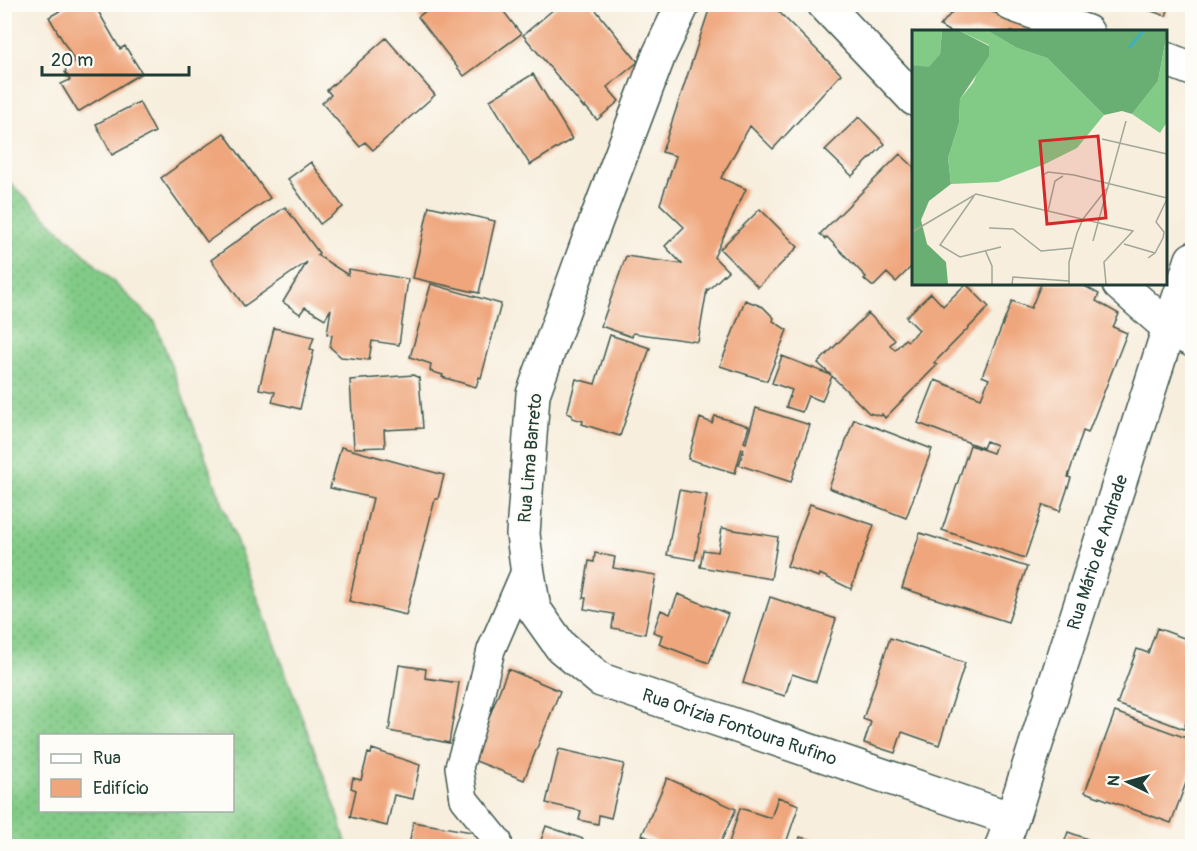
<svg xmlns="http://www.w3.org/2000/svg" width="1197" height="851" viewBox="0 0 1197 851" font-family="Pangolin,sans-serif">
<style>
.grass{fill:url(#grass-dots);stroke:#50845e;stroke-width:1.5;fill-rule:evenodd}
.building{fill:#efa67b}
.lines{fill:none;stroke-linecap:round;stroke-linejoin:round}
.lane-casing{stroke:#3f584d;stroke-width:30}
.street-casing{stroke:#3f584d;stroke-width:36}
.secondary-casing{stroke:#3f584d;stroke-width:36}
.lane{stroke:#fff;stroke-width:27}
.street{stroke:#fff;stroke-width:33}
.secondary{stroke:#fff;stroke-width:33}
.labels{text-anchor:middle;stroke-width:4.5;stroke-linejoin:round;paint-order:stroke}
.street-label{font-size:18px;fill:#1f3d34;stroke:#fdfcf7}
.inset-river{fill:none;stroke:#3fafba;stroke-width:3}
.inset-road{fill:none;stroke:#a1a799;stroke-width:1.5}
.view{fill:#d62828;fill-opacity:0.15;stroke:#d62828;stroke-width:3}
.inset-edge{fill:none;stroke:#1f3d34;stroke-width:3}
</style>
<defs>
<pattern id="grass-dots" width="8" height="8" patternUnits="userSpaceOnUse" patternTransform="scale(1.5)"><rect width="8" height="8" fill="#82cb87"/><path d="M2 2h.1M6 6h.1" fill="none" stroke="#6aa66f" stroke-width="1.8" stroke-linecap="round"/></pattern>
</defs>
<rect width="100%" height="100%" fill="#fdfcf7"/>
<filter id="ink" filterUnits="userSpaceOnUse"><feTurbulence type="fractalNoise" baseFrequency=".0167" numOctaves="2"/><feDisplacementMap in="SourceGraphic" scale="12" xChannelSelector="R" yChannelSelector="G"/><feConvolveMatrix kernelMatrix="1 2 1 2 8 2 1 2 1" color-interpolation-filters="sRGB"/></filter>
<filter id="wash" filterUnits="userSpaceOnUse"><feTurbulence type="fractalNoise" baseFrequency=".008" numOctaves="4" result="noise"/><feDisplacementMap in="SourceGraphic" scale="24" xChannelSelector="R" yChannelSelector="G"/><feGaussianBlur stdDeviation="1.35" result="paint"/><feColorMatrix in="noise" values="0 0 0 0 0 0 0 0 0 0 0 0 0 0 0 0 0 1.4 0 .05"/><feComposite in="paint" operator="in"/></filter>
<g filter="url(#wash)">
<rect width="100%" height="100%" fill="#f7eedd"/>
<path class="grass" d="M 5,178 L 155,322 L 337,811 L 347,846 L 5,846 ZM 40,736 L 232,736 L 232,810 L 40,810 Z"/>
<g id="blocks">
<path class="building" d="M 72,4 L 94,4 L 120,49 L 125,46 L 142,73 L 78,112 L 61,84 L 70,80 L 65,72 L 66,71 L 65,67 L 75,62 L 49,17 Z
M 435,4 L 498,4 L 521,34 L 464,76 L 418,17 Z
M 560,4 L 591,4 L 638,62 L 607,87 L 619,101 L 597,120 L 585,106 L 584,108 L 523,35 Z
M 711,4 L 771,4 L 841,74 L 773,149 L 750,126 L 721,178 L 746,189 L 714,257 L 728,271 L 708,290 L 707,289 L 698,342 L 633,333 L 632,337 L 601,326 L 626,256 L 682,264 L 665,246 L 684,227 L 660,204 L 676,156 L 662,152 Z
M 959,4 L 966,4 L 1018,20 L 1050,32 L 950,32 L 940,26 Z
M 1131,4 L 1170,4 L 1166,16 Z
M 386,38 L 435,95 L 373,150 L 365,142 L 360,147 L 322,103 L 331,95 L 327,90 Z
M 533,74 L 572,139 L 530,165 L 490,100 Z
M 139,102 L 155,132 L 112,155 L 96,124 Z
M 859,117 L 885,144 L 852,176 L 825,150 Z
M 224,133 L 270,198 L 207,242 L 161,178 Z
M 900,154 L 914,167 L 914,264 L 896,282 L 887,273 L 874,286 L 872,286 L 864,279 L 866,277 L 827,237 L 825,239 L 820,234 Z
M 311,162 L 343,207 L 320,224 L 288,179 Z
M 429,206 L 495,221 L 479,293 L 413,278 Z
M 285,207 L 319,253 L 317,255 L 348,275 L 349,269 L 408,279 L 399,345 L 372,341 L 369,360 L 341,357 L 330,347 L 332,335 L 327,334 L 331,309 L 325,319 L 305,307 L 300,314 L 283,302 L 307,262 L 244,306 L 211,260 Z
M 760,209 L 798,247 L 758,287 L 720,249 Z
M 431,284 L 501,304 L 481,378 L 479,377 L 476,387 L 442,377 L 443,375 L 430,371 L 431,364 L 410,357 Z
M 966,284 L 989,307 L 934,363 L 937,365 L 885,418 L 882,414 L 881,416 L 869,413 L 832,376 L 822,401 L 808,396 L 802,412 L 786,407 L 792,390 L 772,383 L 782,356 L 831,375 L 818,363 L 868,313 L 895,340 L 890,345 L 895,350 L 905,339 L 908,341 L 919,330 L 906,317 L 931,293 L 943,306 Z
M 1041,284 L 1081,284 L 1099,294 L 1096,301 L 1119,314 L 1113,327 L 1127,333 L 1088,433 L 1083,431 L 1068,477 L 1071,478 L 1060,511 L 1043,505 L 1025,558 L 942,530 L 970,445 L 993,453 L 996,445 L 986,441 L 983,448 L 918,423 L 935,380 L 981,398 L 989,379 L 982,376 L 1012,301 L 1031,308 Z
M 745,300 L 763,307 L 774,318 L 773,321 L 787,330 L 767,381 L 720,366 Z
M 274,328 L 314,337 L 310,349 L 314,350 L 300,409 L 272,402 L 275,392 L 259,389 Z
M 610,335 L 650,348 L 620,436 L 582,424 L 583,421 L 572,418 L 572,415 L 567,413 L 576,379 L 595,384 Z
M 413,375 L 419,378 L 423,428 L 384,430 L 385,447 L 354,448 L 350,380 Z
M 756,408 L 810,425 L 791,482 L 739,465 L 744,449 L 742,448 L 735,473 L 688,459 L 700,418 L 712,423 L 715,416 L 749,426 L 744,442 L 746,443 Z
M 854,419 L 932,449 L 906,518 L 829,488 Z
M 341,447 L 444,475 L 438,499 L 435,499 L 406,615 L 349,601 L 373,498 L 330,488 Z
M 679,490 L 707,495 L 695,560 L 667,555 Z
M 810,504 L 874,525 L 851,589 L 820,574 L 819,577 L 787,566 Z
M 722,528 L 778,537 L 771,579 L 700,567 L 703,550 L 718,552 Z
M 920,533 L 1027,567 L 1008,622 L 902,588 Z
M 595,553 L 615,557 L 613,568 L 656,575 L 645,634 L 612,628 L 614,614 L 584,609 L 586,598 L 583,598 L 589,561 L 594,562 Z
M 678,594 L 728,614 L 709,663 L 659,644 L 662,635 L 653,632 L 661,610 L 670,614 Z
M 770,597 L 836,619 L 816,682 L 792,674 L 785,696 L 743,683 Z
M 1157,628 L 1192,641 L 1192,654 L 1188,666 L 1192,667 L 1192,704 L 1184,729 L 1117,704 L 1137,649 L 1148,653 Z
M 890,638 L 965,663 L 939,745 L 902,732 L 895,753 L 864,743 L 871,722 L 863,719 Z
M 399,665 L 426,669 L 425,678 L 459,683 L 449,743 L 389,731 Z
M 508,669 L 560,691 L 524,780 L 468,758 L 481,723 L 486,725 Z
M 1115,712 L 1192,740 L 1192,767 L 1171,823 L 1085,792 Z
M 372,749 L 420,765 L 413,799 L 394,795 L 387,826 L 350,817 L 356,790 L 351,788 L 353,778 L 361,780 L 368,753 L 371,754 Z
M 559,749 L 624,764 L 611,818 L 599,815 L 598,824 L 579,820 L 581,811 L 546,803 Z
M 667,778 L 736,809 L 719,846 L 668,846 L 642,835 Z
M 778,797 L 799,805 L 785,846 L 728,846 L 740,808 L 771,818 Z
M 413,822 L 484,834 L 482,846 L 409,846 Z
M 546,826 L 583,839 L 581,846 L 539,846 Z
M 1068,832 L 1107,846 L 1063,846 Z
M 800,837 L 826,844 L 825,846 L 798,846 Z"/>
</g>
</g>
<g filter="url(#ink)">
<use href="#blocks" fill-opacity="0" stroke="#3f584d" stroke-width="1.5"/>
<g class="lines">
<defs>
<path id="lane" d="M 498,841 L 464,799 L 459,767 L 477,708 L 491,650 L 527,567"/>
<g id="street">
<path id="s1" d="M 683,4 L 659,55 L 588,242 L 533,394 L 523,534 L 527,567 L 534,609 L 561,647 L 601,680 L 1012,819"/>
<path d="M 1011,4 L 1087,32"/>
<path d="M 1166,59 L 1192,69"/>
<path id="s2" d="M 1002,846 L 1012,819 L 1169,328 L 1192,259"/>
</g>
<path id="secondary" d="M 824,4 L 914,99
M 1119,284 L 1169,328 L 1192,340"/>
</defs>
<use href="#lane" class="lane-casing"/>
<use href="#street" class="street-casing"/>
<use href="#secondary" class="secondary-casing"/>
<use href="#lane" class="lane"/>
<use href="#street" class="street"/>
<use href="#secondary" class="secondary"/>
</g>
</g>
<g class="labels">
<g class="street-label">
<text transform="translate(530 458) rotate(-85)" y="6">Rua Lima Barreto</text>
<text dy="6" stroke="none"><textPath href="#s2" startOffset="309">Rua Mário de Andrade</textPath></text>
<text dy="6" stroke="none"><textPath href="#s1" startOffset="879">Rua Orízia Fontoura Rufino</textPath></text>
</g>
</g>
<g transform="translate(912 30)">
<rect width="255" height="255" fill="#f7eedd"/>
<path d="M 0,1 L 30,1 L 28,24 L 17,38 L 0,35 ZM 48,1 L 76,1 L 105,18 L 135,28 L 192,85 L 165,118 L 133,134 L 86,152 L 39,154 L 36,128 L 47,93 L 48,69 L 61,53 L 77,15 ZM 255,3 L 255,92 L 248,103 L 220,84 L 246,51 Z" fill="#82cb87"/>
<path d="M 30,1 L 48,1 L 77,16 L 77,26 L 48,69 L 47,93 L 36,128 L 39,154 L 17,171 L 9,190 L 15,214 L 34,232 L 36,254 L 0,254 L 0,35 L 17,37 L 28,24 ZM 76,1 L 255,1 L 255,3 L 246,51 L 220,84 L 210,81 L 192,85 L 135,28 L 105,18 Z" fill="#69af74"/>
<path class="inset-river" d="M 217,18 L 231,1"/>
<path class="inset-road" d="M 190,109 L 255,124M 131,145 L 136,142 L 162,145 L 255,168M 62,166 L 28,215 L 48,227 L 89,217M 136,181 L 143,151 L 151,146M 77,198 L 101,199 L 129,221 L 161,218M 0,202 L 64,164 L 221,201 L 192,232 L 194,254M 181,211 L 214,91M 212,214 L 243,223M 73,220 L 80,236 L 80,254M 236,228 L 243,223 L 251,208 L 252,202 L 244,192 L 255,169M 100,254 L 101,247 L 157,251M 157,254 L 157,232 L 165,203 L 171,189 L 196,157"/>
<path class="view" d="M 186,106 L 194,188 L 135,194 L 128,111 Z"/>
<rect width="255" height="255" class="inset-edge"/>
</g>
<rect width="1197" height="851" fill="none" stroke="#fdfcf7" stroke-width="24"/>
<rect x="39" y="734" width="195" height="78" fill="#fdfcf7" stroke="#a4b0a9" stroke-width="1.5"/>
<rect x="51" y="754" width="30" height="9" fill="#ffffff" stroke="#a4b0a9" stroke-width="1.5"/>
<text x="93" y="764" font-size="18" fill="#1f3d34">Rua</text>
<rect x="51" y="779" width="30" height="18" fill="#efa67b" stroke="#a4b0a9" stroke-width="1.5"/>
<text x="93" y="794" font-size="18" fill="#1f3d34">Edifício</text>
<g transform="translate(1128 782) rotate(275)" stroke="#fdfcf7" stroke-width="4.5" paint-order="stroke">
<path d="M0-4.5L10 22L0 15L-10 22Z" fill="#1f3d34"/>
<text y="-9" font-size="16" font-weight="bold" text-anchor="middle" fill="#1f3d34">N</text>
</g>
<path d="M42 66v9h147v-9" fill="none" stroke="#1f3d34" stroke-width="3"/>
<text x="51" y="66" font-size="18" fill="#1f3d34" stroke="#fdfcf7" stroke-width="4.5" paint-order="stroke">20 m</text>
</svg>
